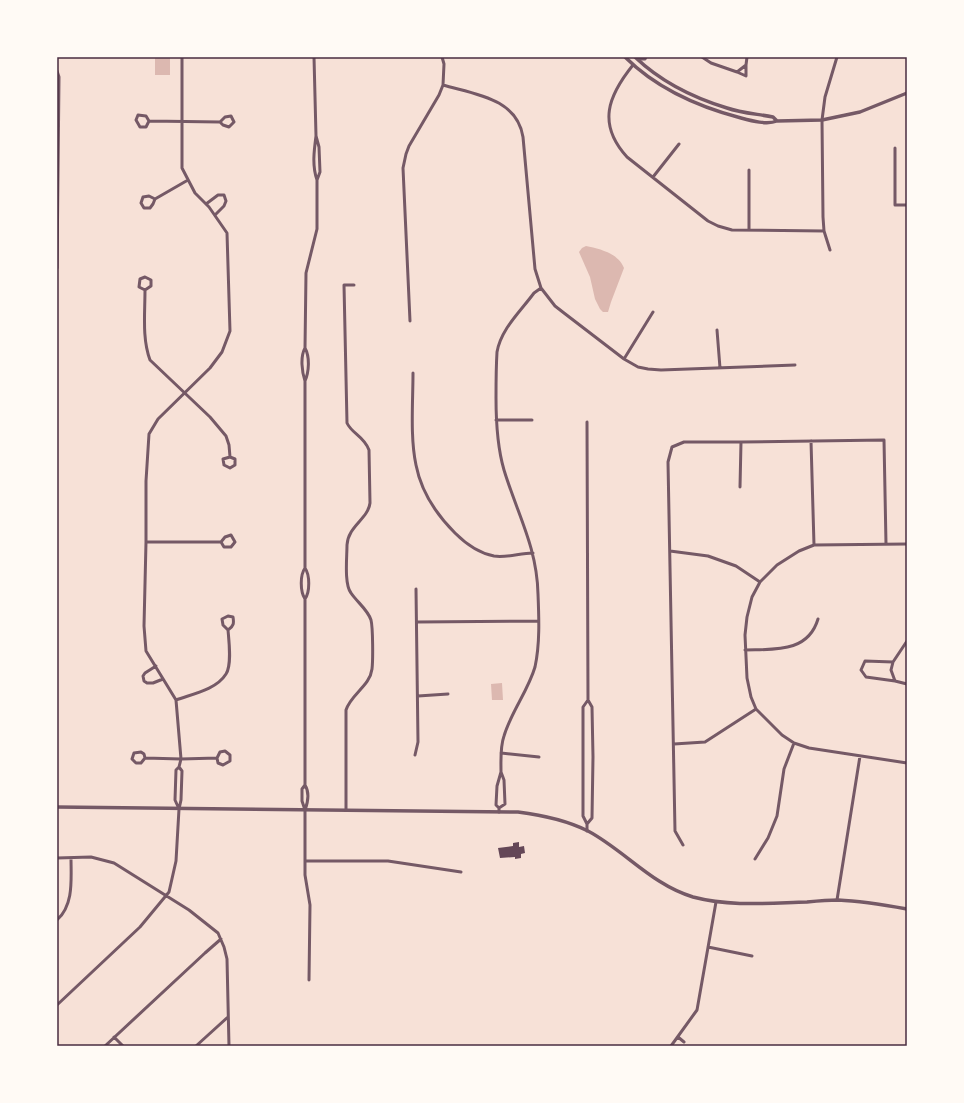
<svg xmlns="http://www.w3.org/2000/svg" width="964" height="1103" viewBox="0 0 964 1103" font-family="'Sofia Sans Condensed',sans-serif">
<style>
.water{fill:#dcb8b0}
.building{fill:#644757}
.lines{fill:none;stroke-linecap:round;stroke-linejoin:round}
.minor{stroke:#755966;stroke-width:3}
.tertiary{stroke:#755966;stroke-width:3.5}
.neatline{fill:none;stroke:#4a2c40;stroke-width:1.5}
</style>
<rect width="100%" height="100%" fill="#f7e1d7"/>
<path class="water" d="M 155,57 L 170,57 L 170,75 L 155,75 Z
M 586,246 C 600,249 618,253 624,268 L 611,302 L 608,312 L 603,312 L 600,309 L 595,299 L 590,277 L 579,252 L 582,248 Z
M 502,683 L 503,700 L 492,700 L 491,684 Z"/>
<path class="building" d="M 519,842 L 519,847 L 524,846 L 525,853 L 521,854 L 521,858 L 515,859 L 515,857 L 500,858 L 498,848 L 513,846 L 513,843 Z"/>
<g class="lines">
<path class="minor" d="M 314,57 L 316,136 C 314,151 312,166 317,180
M 702,57 L 711,63 L 737,72 L 746,65 L 747,57
M 638,59 L 645,59 L 646,57
M 633,65 C 608,96 597,124 627,157 L 708,221 L 718,226 L 732,230 L 824,231
M 57,71 L 59,77 L 57,268
M 737,72 L 746,76 L 746,65
M 443,85 C 474,94 517,98 523,137 L 535,269 L 541,288 L 555,306 L 564,313 L 624,359 L 638,367 L 648,369 L 661,370 L 795,365
M 149,121 L 146,127 L 140,127 L 136,120 L 138,115 L 146,116 L 149,121 L 220,122 L 223,125 L 229,127 L 234,122 L 231,116 L 225,117 L 220,122
M 895,148 L 895,205 L 907,205
M 653,177 L 679,144
M 155,199 L 153,204 L 150,208 L 144,208 L 141,203 L 143,197 L 149,196 L 155,199 L 188,180
M 206,204 L 218,195 L 224,195 L 226,201 L 224,206 L 215,215
M 749,230 L 749,170
M 830,250 L 824,231 L 823,217 L 822,120 L 825,97 L 837,57
M 145,290 L 151,286 L 151,280 L 145,277 L 140,279 L 139,287 L 145,290 C 145,314 142,338 150,360 L 210,417 L 226,436 L 229,445 L 230,457 L 223,459 L 224,465 L 230,468 L 235,465 L 235,459 L 230,457
M 410,321 L 403,168 L 406,154 L 409,146 L 439,95 L 443,85 L 444,64 L 442,57
M 717,330 L 720,368
M 624,359 L 653,312
M 413,373 C 413,402 410,437 416,465 C 421,491 437,515 455,533 C 466,544 478,553 494,556 C 507,558 520,553 533,553
M 305,381 C 302,372 300,357 305,348 L 306,273 L 317,229 L 317,180 L 320,172 L 319,147 L 316,136
M 496,420 L 532,420
M 587,422 L 588,700 L 592,707 L 593,757 L 592,818 L 587,824
M 811,441 L 814,545
M 740,487 L 741,442
M 146,542 L 221,542 L 224,547 L 231,547 L 235,542 L 231,535 L 225,537 L 221,542
M 907,544 L 814,545 L 799,551 L 777,565 L 760,582 L 752,597 L 747,617 L 745,635 L 747,678 L 751,697 L 756,709 L 782,735 L 794,743 L 809,748 L 907,763
M 670,551 L 708,556 L 736,566 L 760,582
M 305,599 C 310,592 310,575 305,568 L 305,381 C 309,372 310,357 305,348
M 417,622 L 538,621
M 907,641 L 893,662 L 891,670 L 895,681 L 907,684
M 745,650 C 774,649 808,653 818,619
M 893,662 L 865,661 L 861,670 L 866,677 L 895,681
M 156,666 L 145,673 L 143,676 L 144,681 L 147,683 L 153,683 L 163,679
M 418,696 L 448,694
M 176,700 C 192,694 216,690 226,674 C 232,665 229,642 228,630 L 223,625 L 222,619 L 228,616 L 233,617 C 234,623 234,626 228,630
M 674,744 L 705,742 L 756,709
M 501,753 L 539,757
M 415,755 L 418,742 L 416,589
M 145,758 L 144,754 L 141,752 L 134,753 L 132,759 L 136,763 L 141,763 L 145,758 L 181,759 L 217,758 L 218,763 L 223,765 L 230,761 L 230,755 L 225,751 L 220,752 L 217,758
M 179,767 L 181,759 L 176,700 L 146,651 L 144,626 L 146,542 L 146,481 L 149,434 L 158,419 L 210,368 L 222,352 L 230,331 L 227,233 L 209,207 L 195,193 L 182,168 L 182,57
M 501,772 C 501,760 500,747 504,736 C 511,712 528,691 535,667 C 540,644 539,618 538,594 C 537,547 517,513 504,470 C 497,446 496,422 496,398 C 496,383 496,368 497,352 C 501,329 520,312 534,293 L 541,288
M 499,808 L 505,804 L 504,780 L 501,772 L 497,786 L 496,805 L 499,808 L 499,812
M 305,810 C 308,802 310,793 305,785 L 305,599 C 300,591 300,575 305,568
M 346,810 L 346,710 C 351,694 370,686 372,669 C 373,661 373,628 371,620 C 368,610 357,602 351,593 C 344,584 347,557 347,545 C 348,526 368,519 370,503 L 369,450 C 364,436 352,434 347,423 L 344,285 L 354,285
M 587,831 L 587,824 L 583,816 L 583,707 L 588,700
M 683,845 L 675,831 L 668,462 L 672,447 L 684,442 L 741,442 L 884,440 L 886,544
M 57,858 L 91,857 L 114,863 L 189,910 L 218,933 L 224,947 L 227,959 L 229,1046
M 755,859 L 768,838 L 777,816 L 784,769 L 794,743
M 305,861 L 305,810 L 302,801 L 302,789 L 305,785
M 837,900 L 860,756
M 57,920 C 74,905 71,879 71,858
M 708,947 L 752,956
M 309,980 L 310,905 L 305,875 L 305,861 L 388,861 L 461,872
M 57,1005 L 140,927 L 169,892 L 176,861 L 179,809 L 181,800 L 182,771 L 179,767 L 176,770 L 175,800 L 179,809
M 114,1037 L 123,1046
M 678,1037 L 684,1042
M 105,1046 L 205,953 L 221,939
M 196,1046 L 228,1017
M 671,1046 L 697,1010 L 716,902"/>
<path class="tertiary" d="M 625,57 C 656,88 699,107 741,118 C 752,121 767,125 777,121 L 822,120 L 860,112 L 907,93
M 635,57 C 660,81 694,98 727,108 C 741,113 758,114 773,117 L 777,121
M 57,807 L 518,812 C 542,815 566,820 588,831 C 624,850 652,885 693,897 C 731,907 769,903 807,902 C 817,901 828,900 838,900 C 861,901 885,905 907,909"/>
</g>
<rect width="964" height="1103" fill="none" stroke="#fffaf5" stroke-width="116"/>
<rect x="58" y="58" width="848" height="987" class="neatline"/>
</svg>
